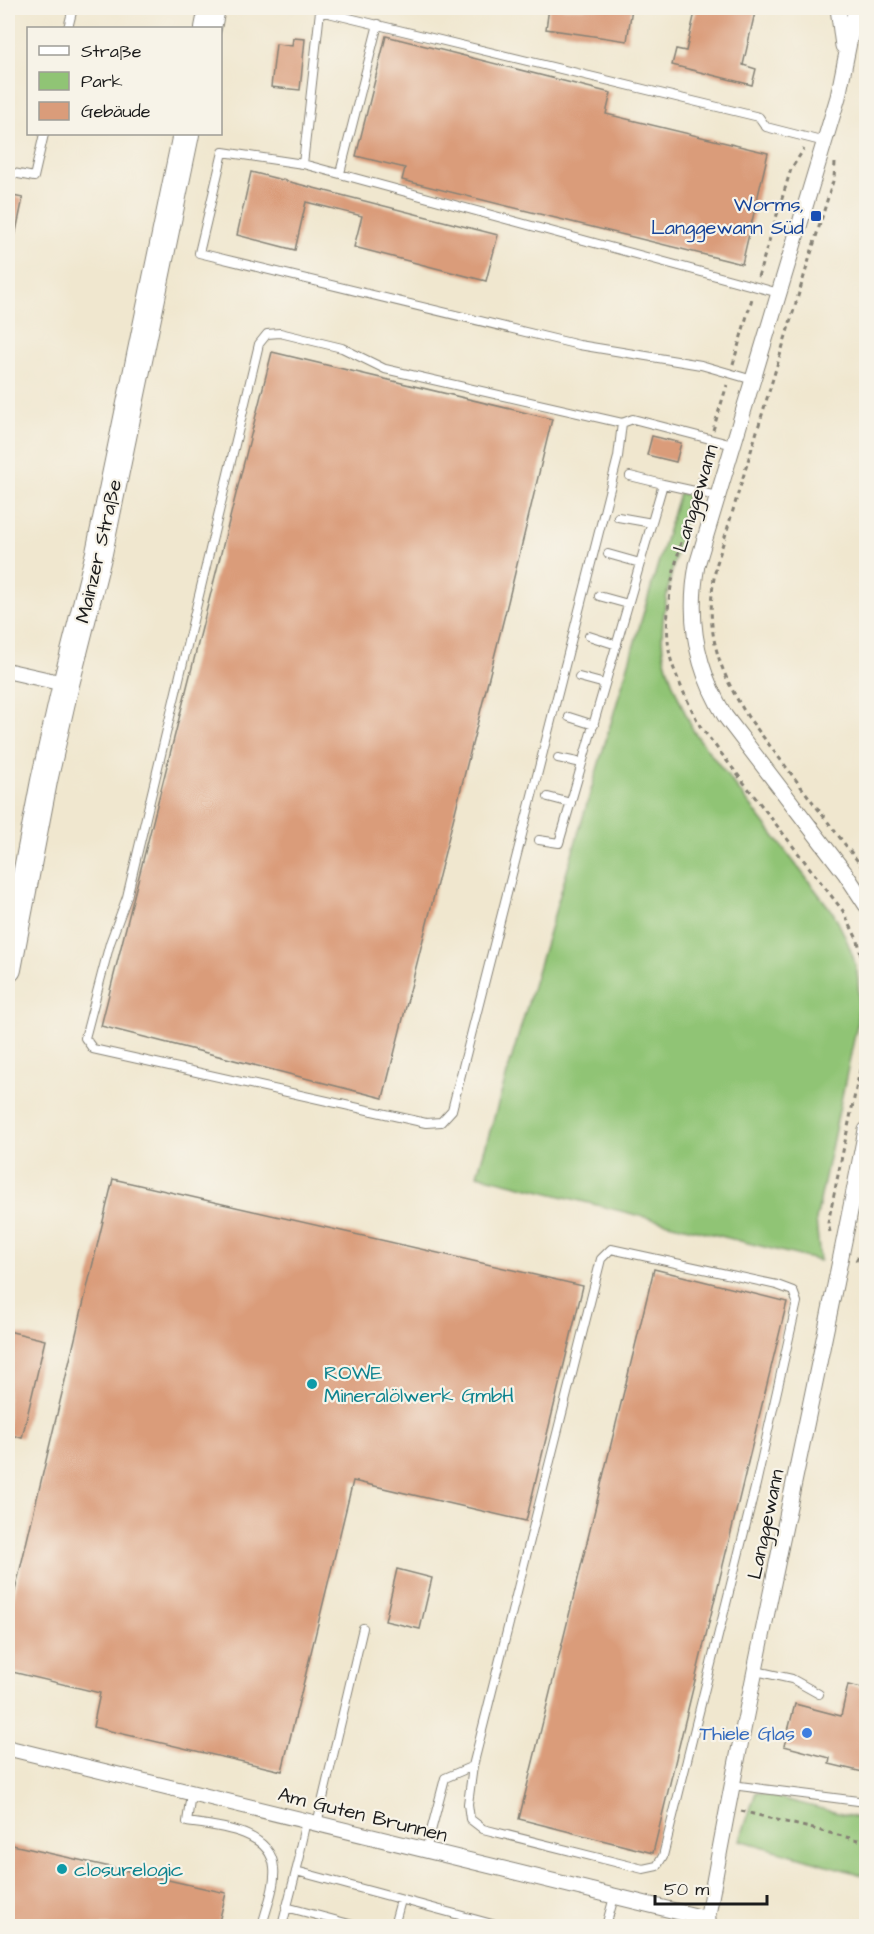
<svg xmlns="http://www.w3.org/2000/svg" width="874" height="1934" viewBox="0 0 874 1934" font-family="'Architects Daughter',sans-serif">
<style>
.green{fill:#90c475;stroke:#567048;stroke-width:1.5}
.building{fill:#da9c7a}
.lines{fill:none;stroke-linecap:round;stroke-linejoin:round}
.lane-casing{stroke:#868276;stroke-width:10}
.street-casing{stroke:#868276;stroke-width:17}
.primary-casing{stroke:#868276;stroke-width:28}
.path{stroke:#868276;stroke-width:3;stroke-dasharray:4.5 4.5;stroke-linecap:butt}
.lane{stroke:#fff;stroke-width:8}
.street{stroke:#fff;stroke-width:15}
.primary{stroke:#fff;stroke-width:26}
.transit-dot{fill:#1a4fb4;stroke:#f7f3e8;stroke-width:2}
.culture-dot{fill:#0f9aa8;stroke:#f7f3e8;stroke-width:2}
.shop-dot{fill:#3f7fe0;stroke:#f7f3e8;stroke-width:2}
.labels{text-anchor:middle;stroke-width:4.5;stroke-linejoin:round;paint-order:stroke}
.transit-label{font-size:20px;fill:#164399;stroke:#f7f3e8;text-anchor:end}
.street-label{font-size:20px;fill:#1c1c1c;stroke:#f7f3e8}
.culture-label{font-size:20px;fill:#0d838f;stroke:#f7f3e8;text-anchor:start}
.shop-label{font-size:20px;fill:#366cbe;stroke:#f7f3e8;text-anchor:end}
</style>
<rect width="100%" height="100%" fill="#f7f3e8"/>
<filter id="ink" filterUnits="userSpaceOnUse"><feTurbulence type="fractalNoise" baseFrequency=".0167" numOctaves="2"/><feDisplacementMap in="SourceGraphic" scale="12" xChannelSelector="R" yChannelSelector="G"/><feConvolveMatrix kernelMatrix="1 2 1 2 8 2 1 2 1" color-interpolation-filters="sRGB"/></filter>
<filter id="wash" filterUnits="userSpaceOnUse"><feTurbulence type="fractalNoise" baseFrequency=".008" numOctaves="4" result="noise"/><feDisplacementMap in="SourceGraphic" scale="24" xChannelSelector="R" yChannelSelector="G"/><feGaussianBlur stdDeviation="1.35" result="paint"/><feColorMatrix in="noise" values="0 0 0 0 0 0 0 0 0 0 0 0 0 0 0 0 0 1.4 0 .05"/><feComposite in="paint" operator="in"/></filter>
<g filter="url(#wash)">
<rect width="100%" height="100%" fill="#f0e7cf"/>
<path class="green" d="M 679,493 L 691,496 C 682,535 655,618 664,655 C 670,681 683,708 694,732 L 834,914 C 857,958 862,975 857,1025 L 816,1220 L 820,1261 L 477,1175 Z
M 756,1792 L 866,1820 L 866,1876 L 740,1840 Z"/>
<g id="blocks">
<path class="building" d="M 549,8 L 632,8 L 627,41 L 546,29 Z
M 696,8 L 756,8 L 743,65 L 756,69 L 752,85 L 672,65 L 676,49 L 686,51 Z
M 386,36 L 611,93 L 606,114 L 768,153 L 742,264 L 402,180 L 405,168 L 356,156 Z
M 293,38 L 305,39 L 300,90 L 271,87 L 276,44 L 292,46 Z
M 251,172 L 498,235 L 486,281 L 354,247 L 362,216 L 306,202 L 295,250 L 237,235 Z
M 8,195 L 23,198 L 13,246 L 8,246 Z
M 272,352 L 552,419 L 508,602 L 383,1098 L 101,1026 Z
M 652,436 L 681,443 L 676,462 L 647,455 Z
M 113,1179 L 583,1286 L 526,1521 L 353,1481 L 282,1771 L 93,1727 L 100,1693 L 8,1671 L 8,1620 Z
M 654,1269 L 787,1302 L 653,1853 L 519,1819 Z
M 8,1331 L 45,1340 L 22,1438 L 8,1434 Z
M 397,1569 L 432,1578 L 420,1629 L 385,1621 Z
M 848,1685 L 867,1689 L 867,1773 L 829,1764 L 830,1758 L 784,1746 L 795,1704 L 841,1716 Z
M 8,1844 L 226,1893 L 218,1926 L 8,1926 Z"/>
</g>
</g>
<g filter="url(#ink)">
<use href="#blocks" fill-opacity="0" stroke="#868276" stroke-width="1.5"/>
<g class="lines">
<defs>
<path id="lane" d="M 320,8 L 320,11 L 759,117 L 766,127 L 825,142
M 320,11 L 303,164 L 223,152 L 199,253 L 579,345 L 701,365 L 753,380
M 68,28 L 73,8
M 303,164 L 779,293
M 8,172 L 34,177 L 44,134
M 340,173 L 378,24
M 622,423 L 385,369 L 342,348 L 280,333 L 267,334 L 259,344 L 127,897 L 110,943 L 85,1038 L 93,1049 L 426,1123 L 441,1122 L 452,1110 L 618,457 L 622,423 L 633,419 L 733,445
M 630,476 L 663,484
M 618,517 L 652,523
M 608,554 L 640,563
M 599,596 L 628,604
M 589,636 L 617,645
M 579,677 L 605,684
M 569,717 L 594,725
M 558,758 L 582,763
M 548,797 L 571,803
M 539,840 L 559,843 L 663,484 L 717,496
M 756,1671 L 792,1679 L 819,1694
M 732,1785 L 866,1802
M 191,1793 L 187,1822 C 216,1826 271,1830 274,1868 C 276,1886 266,1909 262,1926
M 317,1824 L 363,1628
M 426,1850 L 445,1778 L 473,1766 L 601,1259 L 611,1249 L 777,1285 L 793,1291 L 797,1302 L 756,1484 L 663,1856 L 657,1866 L 643,1869 L 483,1829 L 470,1819 L 468,1804 L 473,1766
M 296,1871 L 496,1925
M 286,1907 L 357,1926
M 282,1926 L 300,1856 L 299,1852 L 306,1821
M 394,1926 L 401,1900
M 606,1926 L 614,1897"/>
<path id="street" d="M 838,8 L 843,46
M 856,8 L 838,97 L 697,565 C 687,620 696,669 725,716 L 845,873 L 866,905
M 8,671 L 66,684
M 8,1748 L 708,1919
M 706,1926 C 753,1660 815,1396 866,1130"/>
<path id="primary" d="M 208,28 L 212,8
M 8,969 L 44,781 L 66,684 L 99,553 L 186,134"/>
</defs>
<use href="#lane" class="lane-casing"/>
<use href="#street" class="street-casing"/>
<use href="#primary" class="primary-casing"/>
<path class="path" d="M 835,163 L 834,178 L 829,194 L 717,563 C 703,624 715,665 748,717 L 866,872
M 758,277 L 791,169 L 804,149
M 733,364 L 753,295
M 713,430 L 727,385
M 698,482 L 708,448
M 693,499 C 680,548 662,598 669,650 C 671,669 691,708 700,726 L 843,911 L 858,941 L 866,978
M 830,1232 L 828,1223 L 866,1041
M 856,1261 L 866,1242
M 741,1811 L 866,1842"/>
<use href="#lane" class="lane"/>
<use href="#street" class="street"/>
<use href="#primary" class="primary"/>
</g>
</g>
<rect class="transit-dot" x="810" y="210" width="12" height="12" rx="3"/>
<g class="culture-dot">
<circle cx="312" cy="1384" r="6"/>
<circle cx="62" cy="1869" r="6"/>
</g>
<circle class="shop-dot" cx="807" cy="1733" r="6"/>
<g class="labels">
<g class="transit-label">
<text x="804" y="211">Worms,<tspan x="804" dy="23">Langgewann Süd</tspan></text>
</g>
<g class="street-label">
<text transform="translate(695 498) rotate(-73)" y="7">Langgewann</text>
<text transform="translate(98 551) rotate(-77)" y="7">Mainzer Straße</text>
<text transform="translate(765 1524) rotate(-78)" y="7">Langgewann</text>
<text transform="translate(363 1814) rotate(14)" y="7">Am Guten Brunnen</text>
</g>
<g class="culture-label">
<text x="324" y="1379">ROWE<tspan x="324" dy="23">Mineralölwerk GmbH</tspan></text>
<text x="74" y="1876">closurelogic</text>
</g>
<g class="shop-label">
<text x="795" y="1740">Thiele Glas</text>
</g>
</g>
<rect width="874" height="1934" fill="none" stroke="#f7f3e8" stroke-width="30"/>
<rect x="27" y="27" width="195" height="108" fill="#f7f3e8" stroke="#9f9d96" stroke-width="1.5"/>
<rect x="39" y="46" width="30" height="9" fill="#ffffff" stroke="#9f9d96" stroke-width="1.5"/>
<text x="81" y="57" font-size="18" fill="#1c1c1c">Straße</text>
<rect x="39" y="72" width="30" height="18" fill="#90c475" stroke="#9f9d96" stroke-width="1.5"/>
<text x="81" y="87" font-size="18" fill="#1c1c1c">Park</text>
<rect x="39" y="102" width="30" height="18" fill="#da9c7a" stroke="#9f9d96" stroke-width="1.5"/>
<text x="81" y="117" font-size="18" fill="#1c1c1c">Gebäude</text>
<path d="M655 1895v9h112v-9" fill="none" stroke="#1c1c1c" stroke-width="3"/>
<text x="664" y="1895" font-size="18" fill="#1c1c1c" stroke="#f7f3e8" stroke-width="4.5" paint-order="stroke">50 m</text>
</svg>
